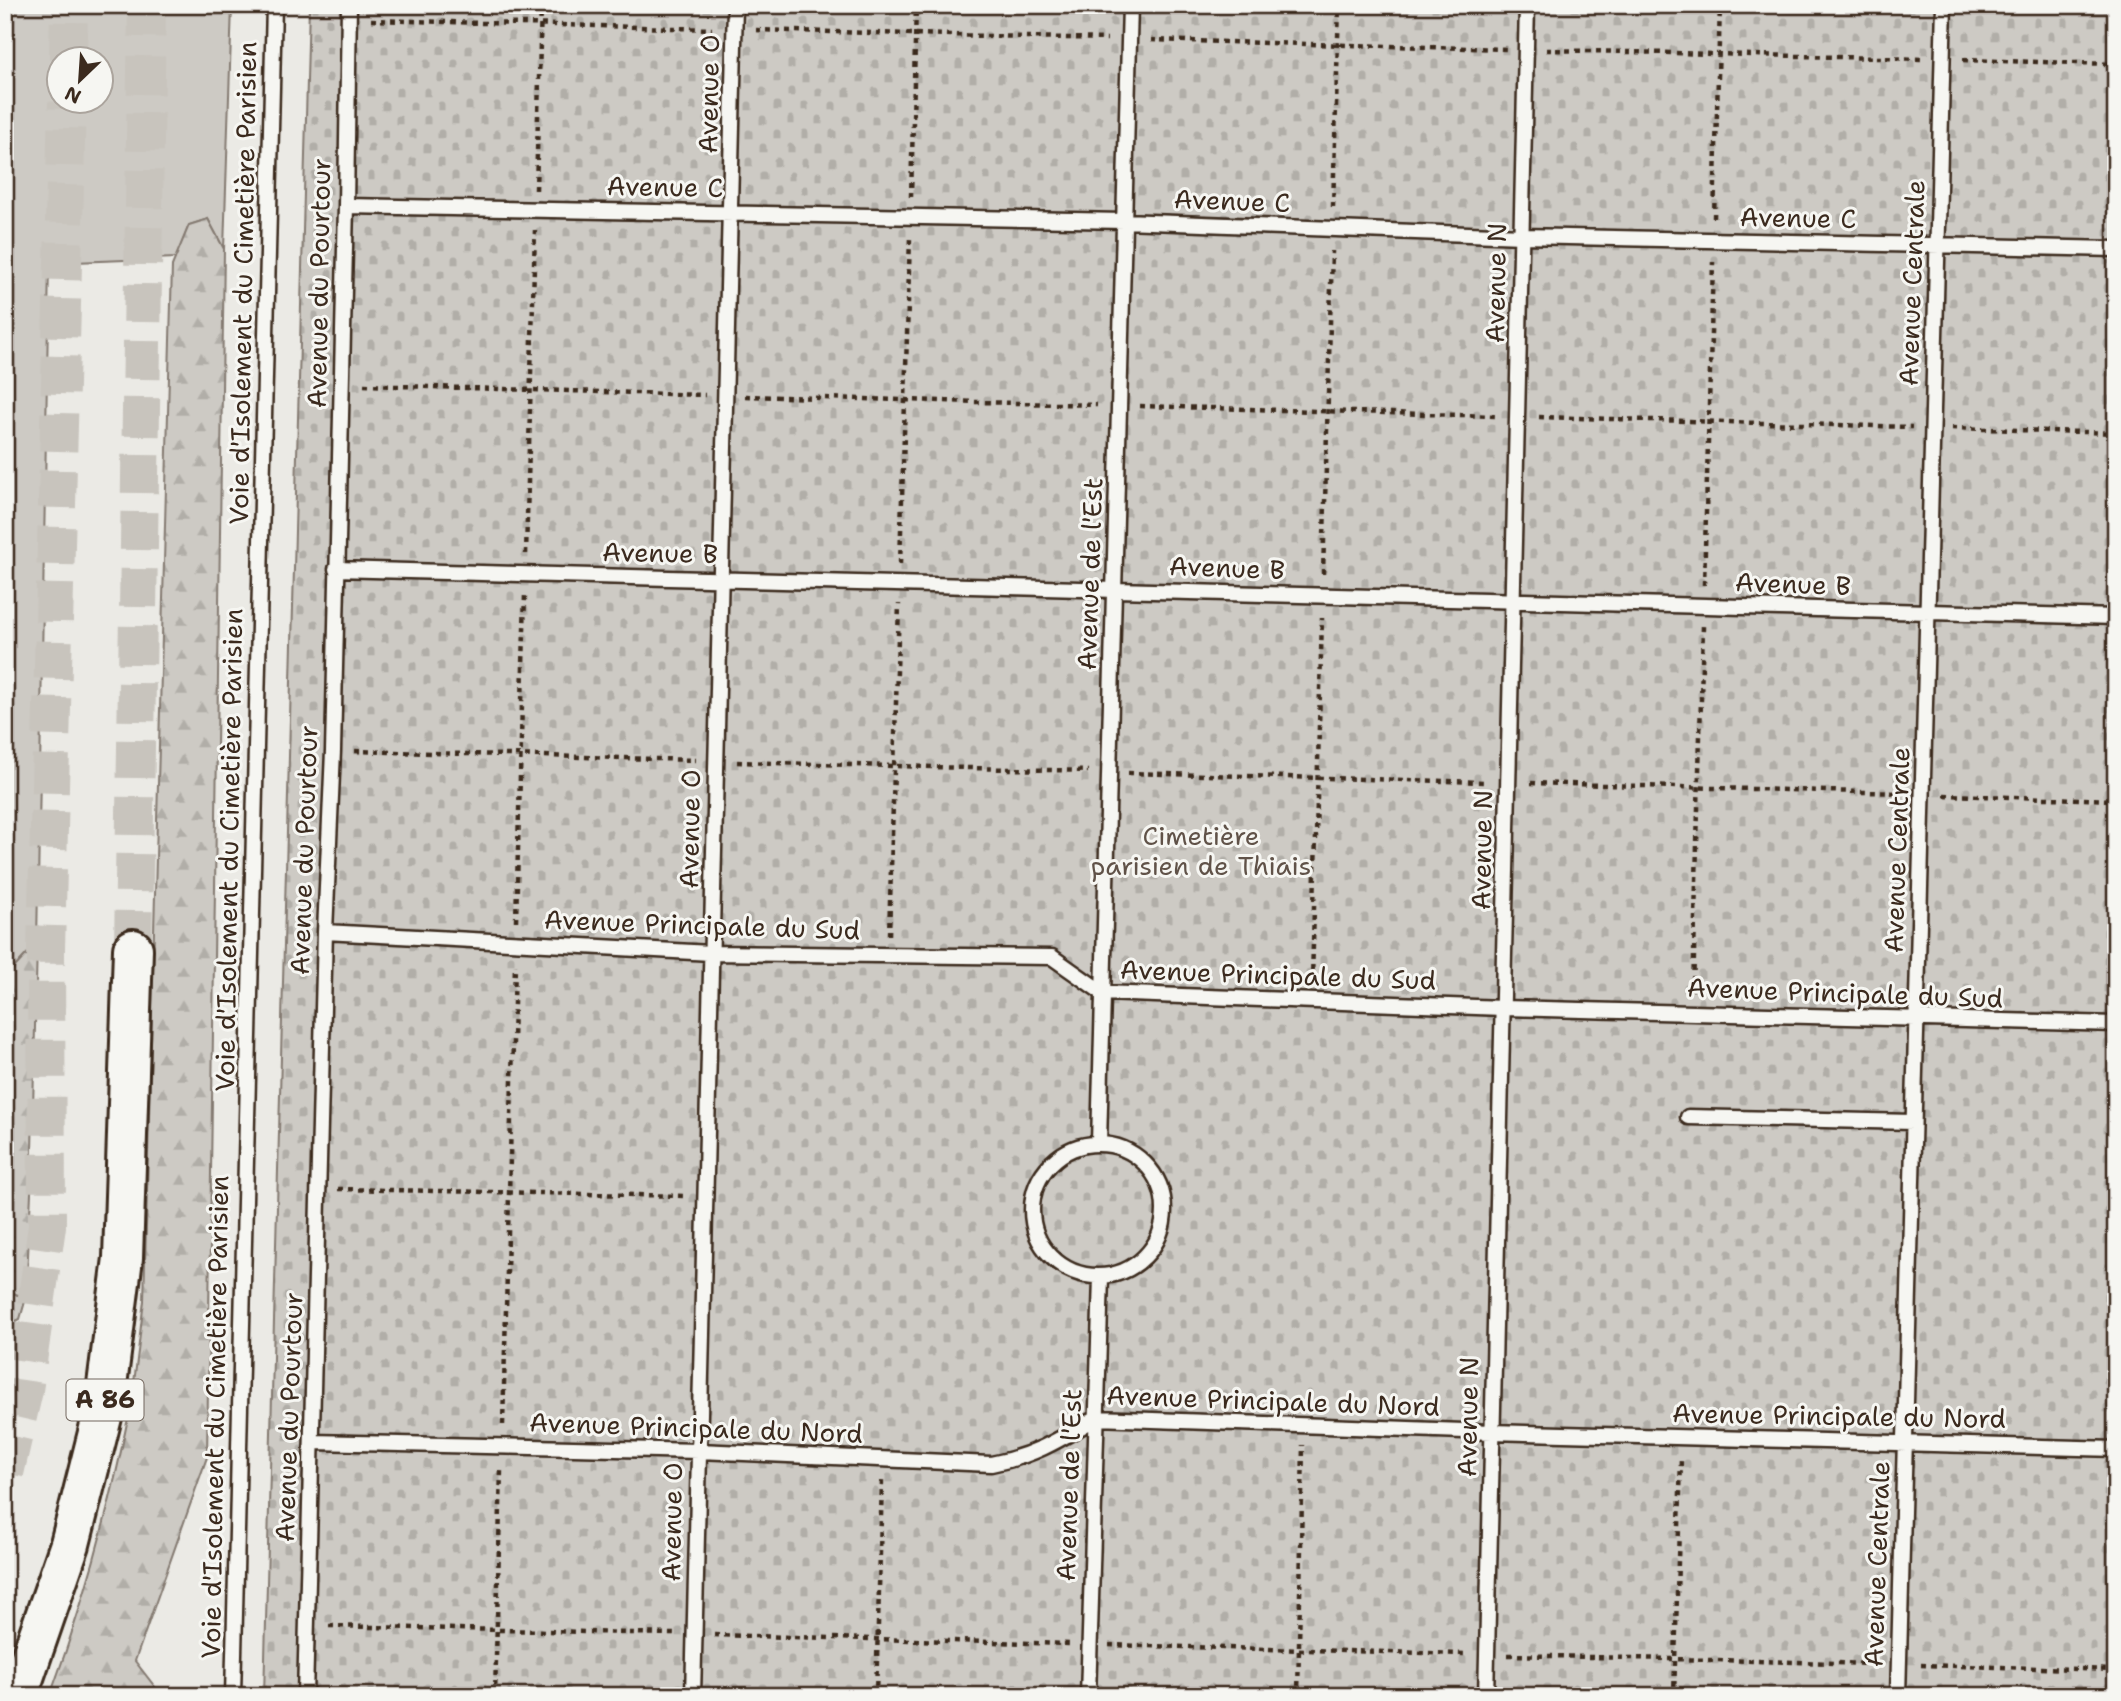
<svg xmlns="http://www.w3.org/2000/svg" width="2121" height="1701" viewBox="0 0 2121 1701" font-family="'Shantell Sans',sans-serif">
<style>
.grass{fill:#cdcac4;stroke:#847a71;stroke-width:2;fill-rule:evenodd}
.forest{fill:url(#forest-firs);stroke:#847a71;stroke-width:2}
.cemetery{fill:url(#cemetery-stones);stroke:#847a71;stroke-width:2}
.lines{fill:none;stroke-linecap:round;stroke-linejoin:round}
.motorway-tunnel{stroke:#c8c4bd;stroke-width:38;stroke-dasharray:38 19;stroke-linecap:butt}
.service-casing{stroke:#3b2a1e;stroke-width:19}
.motorway-casing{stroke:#3b2a1e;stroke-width:44}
.path{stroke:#3b2a1e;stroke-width:4.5;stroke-dasharray:5 5;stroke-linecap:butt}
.service{stroke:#f6f6f2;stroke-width:14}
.motorway{stroke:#f6f6f2;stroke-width:38}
.labels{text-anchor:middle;stroke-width:6;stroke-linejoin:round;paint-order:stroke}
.shield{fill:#f6f6f2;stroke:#73675e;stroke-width:2}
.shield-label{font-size:24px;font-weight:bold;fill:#3b2a1e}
.street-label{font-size:26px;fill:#3b2a1e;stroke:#f6f6f2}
.park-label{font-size:26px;fill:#605248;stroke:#f6f6f2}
</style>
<defs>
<pattern id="forest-firs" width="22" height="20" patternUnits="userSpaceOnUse" patternTransform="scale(1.75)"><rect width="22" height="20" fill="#cdcac4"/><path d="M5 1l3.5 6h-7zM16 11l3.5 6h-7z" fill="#b1aea8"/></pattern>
<pattern id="cemetery-stones" width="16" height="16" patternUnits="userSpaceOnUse" patternTransform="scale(1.75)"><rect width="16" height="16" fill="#cdcac4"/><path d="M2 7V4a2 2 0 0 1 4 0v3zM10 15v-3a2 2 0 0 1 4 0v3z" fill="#b1aea8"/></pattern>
</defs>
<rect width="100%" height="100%" fill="#ebeae5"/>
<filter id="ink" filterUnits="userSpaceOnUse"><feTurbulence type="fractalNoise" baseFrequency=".0143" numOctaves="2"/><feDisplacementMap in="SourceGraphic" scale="14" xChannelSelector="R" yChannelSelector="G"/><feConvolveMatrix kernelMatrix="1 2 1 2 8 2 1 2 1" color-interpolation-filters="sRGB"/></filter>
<g filter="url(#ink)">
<path class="grass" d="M 5,5 L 232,5 L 224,249 L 208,219 L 189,225 L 176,258 L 49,263 L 37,943 L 5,978 ZM 60,60 L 102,60 L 102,102 L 60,102 Z
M 5,1290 L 26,1298 L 20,1319 L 6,1326 L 5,1331 Z"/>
<path class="forest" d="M 208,219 L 224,249 L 207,1457 L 135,1661 L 162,1696 L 50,1696 C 83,1606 109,1512 128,1418 C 136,1379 139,1339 144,1301 L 172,266 L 189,225 Z
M 37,943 L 31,1193 L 26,1298 L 5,1290 L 5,978 Z"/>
<path class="cemetery" d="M 309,5 L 2116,5 L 2116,1696 L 264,1696 Z"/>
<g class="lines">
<path class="motorway-tunnel" d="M 68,60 L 69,5
M 133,949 L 147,5
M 5,1473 L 24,1390 L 47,1226 L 46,949 L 67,102"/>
<defs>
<path id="service" d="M 346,206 L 1124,221 L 1522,236 L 2116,249
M 336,569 L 2116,617
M 325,932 L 711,953 L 1052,957 L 1103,993 L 1503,1008 L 2116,1024
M 1688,1117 L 1913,1122
M 1099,1143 L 1130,5
M1032 1210a66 66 0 1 1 132 0a66 66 0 1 1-132 0Z
M 313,1442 L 699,1451 L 991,1464 C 1034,1456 1059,1440 1096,1418 L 1492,1432 L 2116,1449
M 233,1696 L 274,5
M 305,1696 L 325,932 L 333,751 L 346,206 L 349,5
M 693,1696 L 735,5
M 1088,1696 L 1101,1277
M 1486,1696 L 1527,5
M 1898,1696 L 1944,5"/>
<path id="motorway" d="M 21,1686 L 70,1544 L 104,1409 L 123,1258 L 133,949"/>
</defs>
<use href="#service" class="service-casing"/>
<use href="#motorway" class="motorway-casing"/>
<path class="path" d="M 371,20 L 712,29
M 756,30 L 1107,39
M 1151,40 L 1506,49
M 1546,50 L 1922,59
M 1963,60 L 2116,64
M 536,190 L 541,5
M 911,197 L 916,5
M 1333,207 L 1339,5
M 1714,218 L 1720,5
M 364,385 L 705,395
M 745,396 L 1097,405
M 1140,406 L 1496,416
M 1539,417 L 1912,427
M 1952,428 L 2116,433
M 526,554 L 535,230
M 900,564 L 910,237
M 1323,574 L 1332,251
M 1704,585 L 1713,262
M 355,751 L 696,760
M 737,762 L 1088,771
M 1128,773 L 1487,782
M 1531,783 L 1900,793
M 1944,795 L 2116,800
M 516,921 L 525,594
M 889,935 L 899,604
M 1312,980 L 1322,618
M 1693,991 L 1703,626
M 338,1189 L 686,1196
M 503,1425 L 515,965
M 329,1626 L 674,1634
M 714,1635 L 1069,1644
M 1109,1645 L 1464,1654
M 1508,1655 L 1877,1664
M 1921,1665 L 2116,1670
M 495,1696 L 501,1469
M 876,1696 L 882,1480
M 1298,1696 L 1303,1445
M 1674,1696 L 1681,1459"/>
<use href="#service" class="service"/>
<use href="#motorway" class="motorway"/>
</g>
</g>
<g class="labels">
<rect class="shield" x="66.5" y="1379.5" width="77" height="41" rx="5"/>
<g class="shield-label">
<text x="105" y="1408">A 86</text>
</g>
<g class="street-label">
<text transform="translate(709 94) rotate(-89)" y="9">Avenue O</text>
<text transform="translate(665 187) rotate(1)" y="9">Avenue C</text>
<text transform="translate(1232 201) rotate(2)" y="9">Avenue C</text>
<text transform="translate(1798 218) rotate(1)" y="9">Avenue C</text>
<text transform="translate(243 283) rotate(-89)" y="9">Voie d'Isolement du Cimetière Parisien</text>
<text transform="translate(319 283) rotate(-89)" y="9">Avenue du Pourtour</text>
<text transform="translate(1496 283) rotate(-89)" y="9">Avenue N</text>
<text transform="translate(1912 283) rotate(-88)" y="9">Avenue Centrale</text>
<text transform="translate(660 553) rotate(1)" y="9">Avenue B</text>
<text transform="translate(1227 568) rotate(2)" y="9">Avenue B</text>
<text transform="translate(1090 574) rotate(-88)" y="9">Avenue de l'Est</text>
<text transform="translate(1793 584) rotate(2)" y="9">Avenue B</text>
<text transform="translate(690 829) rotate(-89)" y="9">Avenue O</text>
<text transform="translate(229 850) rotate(-89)" y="9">Voie d'Isolement du Cimetière Parisien</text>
<text transform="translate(304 850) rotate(-88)" y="9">Avenue du Pourtour</text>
<text transform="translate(1482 850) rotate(-89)" y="9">Avenue N</text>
<text transform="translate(1897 850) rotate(-88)" y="9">Avenue Centrale</text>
<text transform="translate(702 925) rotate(2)" y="9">Avenue Principale du Sud</text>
<text transform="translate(1278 975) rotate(2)" y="9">Avenue Principale du Sud</text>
<text transform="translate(1845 993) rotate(2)" y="9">Avenue Principale du Sud</text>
<text transform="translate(1273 1401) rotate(2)" y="9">Avenue Principale du Nord</text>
<text transform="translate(1839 1416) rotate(1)" y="9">Avenue Principale du Nord</text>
<text transform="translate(215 1417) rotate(-89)" y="9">Voie d'Isolement du Cimetière Parisien</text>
<text transform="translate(289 1417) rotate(-88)" y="9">Avenue du Pourtour</text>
<text transform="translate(1468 1417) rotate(-89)" y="9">Avenue N</text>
<text transform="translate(696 1428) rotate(2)" y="9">Avenue Principale du Nord</text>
<text transform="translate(1069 1485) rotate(-88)" y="9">Avenue de l'Est</text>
<text transform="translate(672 1522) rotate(-89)" y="9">Avenue O</text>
<text transform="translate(1877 1564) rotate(-88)" y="9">Avenue Centrale</text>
</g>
<g class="park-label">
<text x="1201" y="845">Cimetière<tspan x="1201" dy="30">parisien de Thiais</tspan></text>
</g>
</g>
<rect width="2121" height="1701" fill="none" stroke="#f6f6f2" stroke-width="28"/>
<rect x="14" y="14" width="2093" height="1673" fill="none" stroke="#3b2a1e" stroke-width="2.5" filter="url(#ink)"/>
<g transform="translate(80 80) rotate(205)"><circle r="33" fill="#f6f6f2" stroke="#aba49d" stroke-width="2"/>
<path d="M0-5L12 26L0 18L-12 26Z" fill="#3b2a1e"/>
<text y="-10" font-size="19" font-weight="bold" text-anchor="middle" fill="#3b2a1e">N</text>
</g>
</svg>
